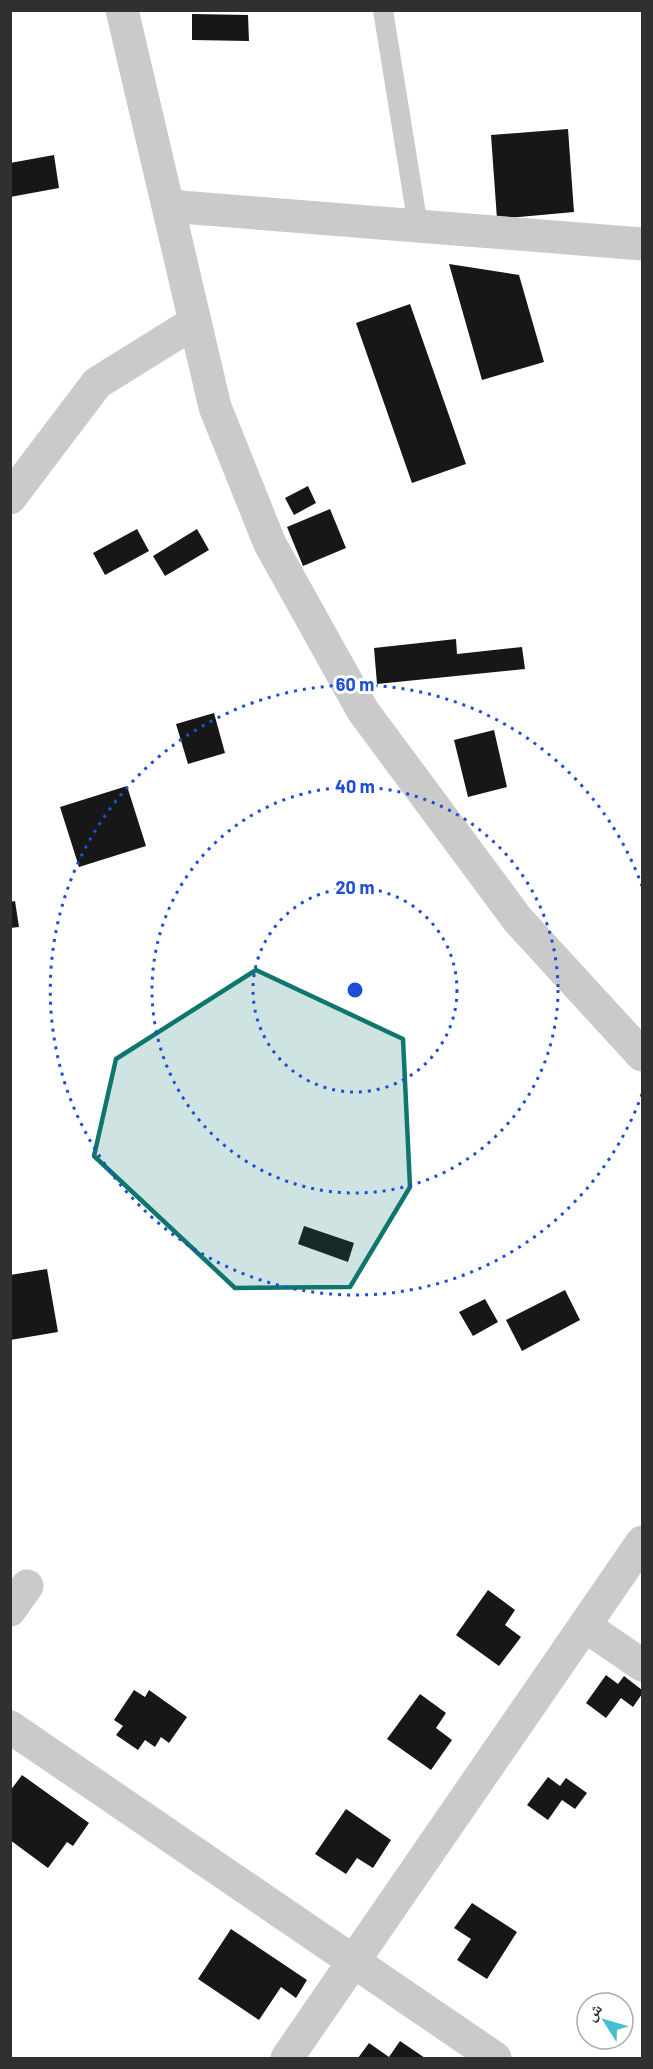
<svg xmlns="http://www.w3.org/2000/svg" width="653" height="2069" viewBox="0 0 653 2069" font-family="Barlow,'Noto Naskh Arabic',sans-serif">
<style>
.building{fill:#171717}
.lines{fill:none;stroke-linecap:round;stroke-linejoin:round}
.lane{stroke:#cacaca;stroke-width:20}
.street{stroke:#cacaca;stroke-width:33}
.marked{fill:#0f766e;fill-opacity:0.2;stroke:#0f766e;stroke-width:4.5;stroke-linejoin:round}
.ring{fill:none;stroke:#1d4ed8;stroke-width:3;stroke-dasharray:3 6}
.centre{fill:#1d4ed8;stroke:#fff;stroke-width:3}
.ring-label{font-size:18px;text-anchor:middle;font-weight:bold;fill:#1d4ed8;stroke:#fff;stroke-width:6;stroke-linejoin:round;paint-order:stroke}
</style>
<rect width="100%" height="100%" fill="#fff"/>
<path class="building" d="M 192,14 L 248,15 L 249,41 L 192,40 Z
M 568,129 L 574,212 L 497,219 L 491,135 Z
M 54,155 L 59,188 L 10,197 L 10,163 Z
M 449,264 L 519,275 L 544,362 L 482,380 Z
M 410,304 L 466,464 L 412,483 L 356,323 Z
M 308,486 L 316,503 L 294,515 L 285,498 Z
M 330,509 L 346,548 L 303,566 L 287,527 Z
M 137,529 L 149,551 L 105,575 L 93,553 Z
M 197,529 L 209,550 L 165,576 L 153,556 Z
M 456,639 L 457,654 L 522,647 L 525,669 L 377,684 L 374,648 Z
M 214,713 L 225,753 L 188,764 L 176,724 Z
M 494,730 L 507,787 L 468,797 L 454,740 Z
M 127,786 L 146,846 L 79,867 L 60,807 Z
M 15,901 L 19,927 L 10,928 L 10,902 Z
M 304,1226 L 354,1243 L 348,1262 L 298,1244 Z
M 47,1269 L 58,1332 L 10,1340 L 10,1275 Z
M 565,1290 L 580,1320 L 522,1351 L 506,1320 Z
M 485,1299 L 498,1322 L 473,1336 L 459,1312 Z
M 488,1590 L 515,1610 L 505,1625 L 521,1637 L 499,1666 L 456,1635 Z
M 606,1675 L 618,1684 L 624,1676 L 642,1690 L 642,1694 L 633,1707 L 621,1698 L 606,1718 L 586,1703 Z
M 134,1690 L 145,1697 L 149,1690 L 187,1717 L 169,1743 L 161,1737 L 155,1747 L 145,1740 L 138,1750 L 116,1735 L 123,1726 L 114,1720 Z
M 420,1694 L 446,1713 L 436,1728 L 452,1740 L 431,1770 L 387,1739 Z
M 22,1775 L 89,1823 L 73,1846 L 67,1842 L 48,1868 L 10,1840 L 10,1791 Z
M 548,1777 L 560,1786 L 566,1778 L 587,1793 L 575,1809 L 562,1800 L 548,1820 L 527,1805 Z
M 346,1809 L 391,1840 L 373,1868 L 357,1858 L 346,1874 L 315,1854 Z
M 472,1903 L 517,1932 L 487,1979 L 457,1960 L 471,1939 L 454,1928 Z
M 231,1929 L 307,1980 L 296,1998 L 281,1987 L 259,2020 L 198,1979 Z
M 400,2041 L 425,2058 L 358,2058 L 369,2043 L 389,2057 Z"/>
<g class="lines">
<path class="lane" d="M 383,10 L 418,226"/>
<path class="street" d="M 122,10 L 215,407 L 270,544 L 363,711 L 518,920 L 642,1055
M 168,206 L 642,244
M 10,498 L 97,383 L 195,322
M 10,1610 L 27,1586
M 585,1626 L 642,1665
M 10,1727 L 495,2058
M 287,2058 L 642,1542"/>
</g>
<path class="marked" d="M 256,970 L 403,1039 L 410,1187 L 350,1287 L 235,1288 L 94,1156 L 116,1059 Z"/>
<g class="ring">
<circle cx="355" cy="990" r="102"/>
<circle cx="355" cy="990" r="203"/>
<path d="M642 1094A305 305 0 1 1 642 886"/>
</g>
<circle cx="355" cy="990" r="9" class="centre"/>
<g class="ring-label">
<text x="355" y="691">60 m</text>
<text x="355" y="793">40 m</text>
<text x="355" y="894">20 m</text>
</g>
<rect width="653" height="2069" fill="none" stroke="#303030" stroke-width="24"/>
<g transform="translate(605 2021) rotate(307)"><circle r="28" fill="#ffffff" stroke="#acacac" stroke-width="1.5"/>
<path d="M0-4.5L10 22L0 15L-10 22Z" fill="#48bed1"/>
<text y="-9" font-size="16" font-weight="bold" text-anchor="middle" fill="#303030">ش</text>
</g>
</svg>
